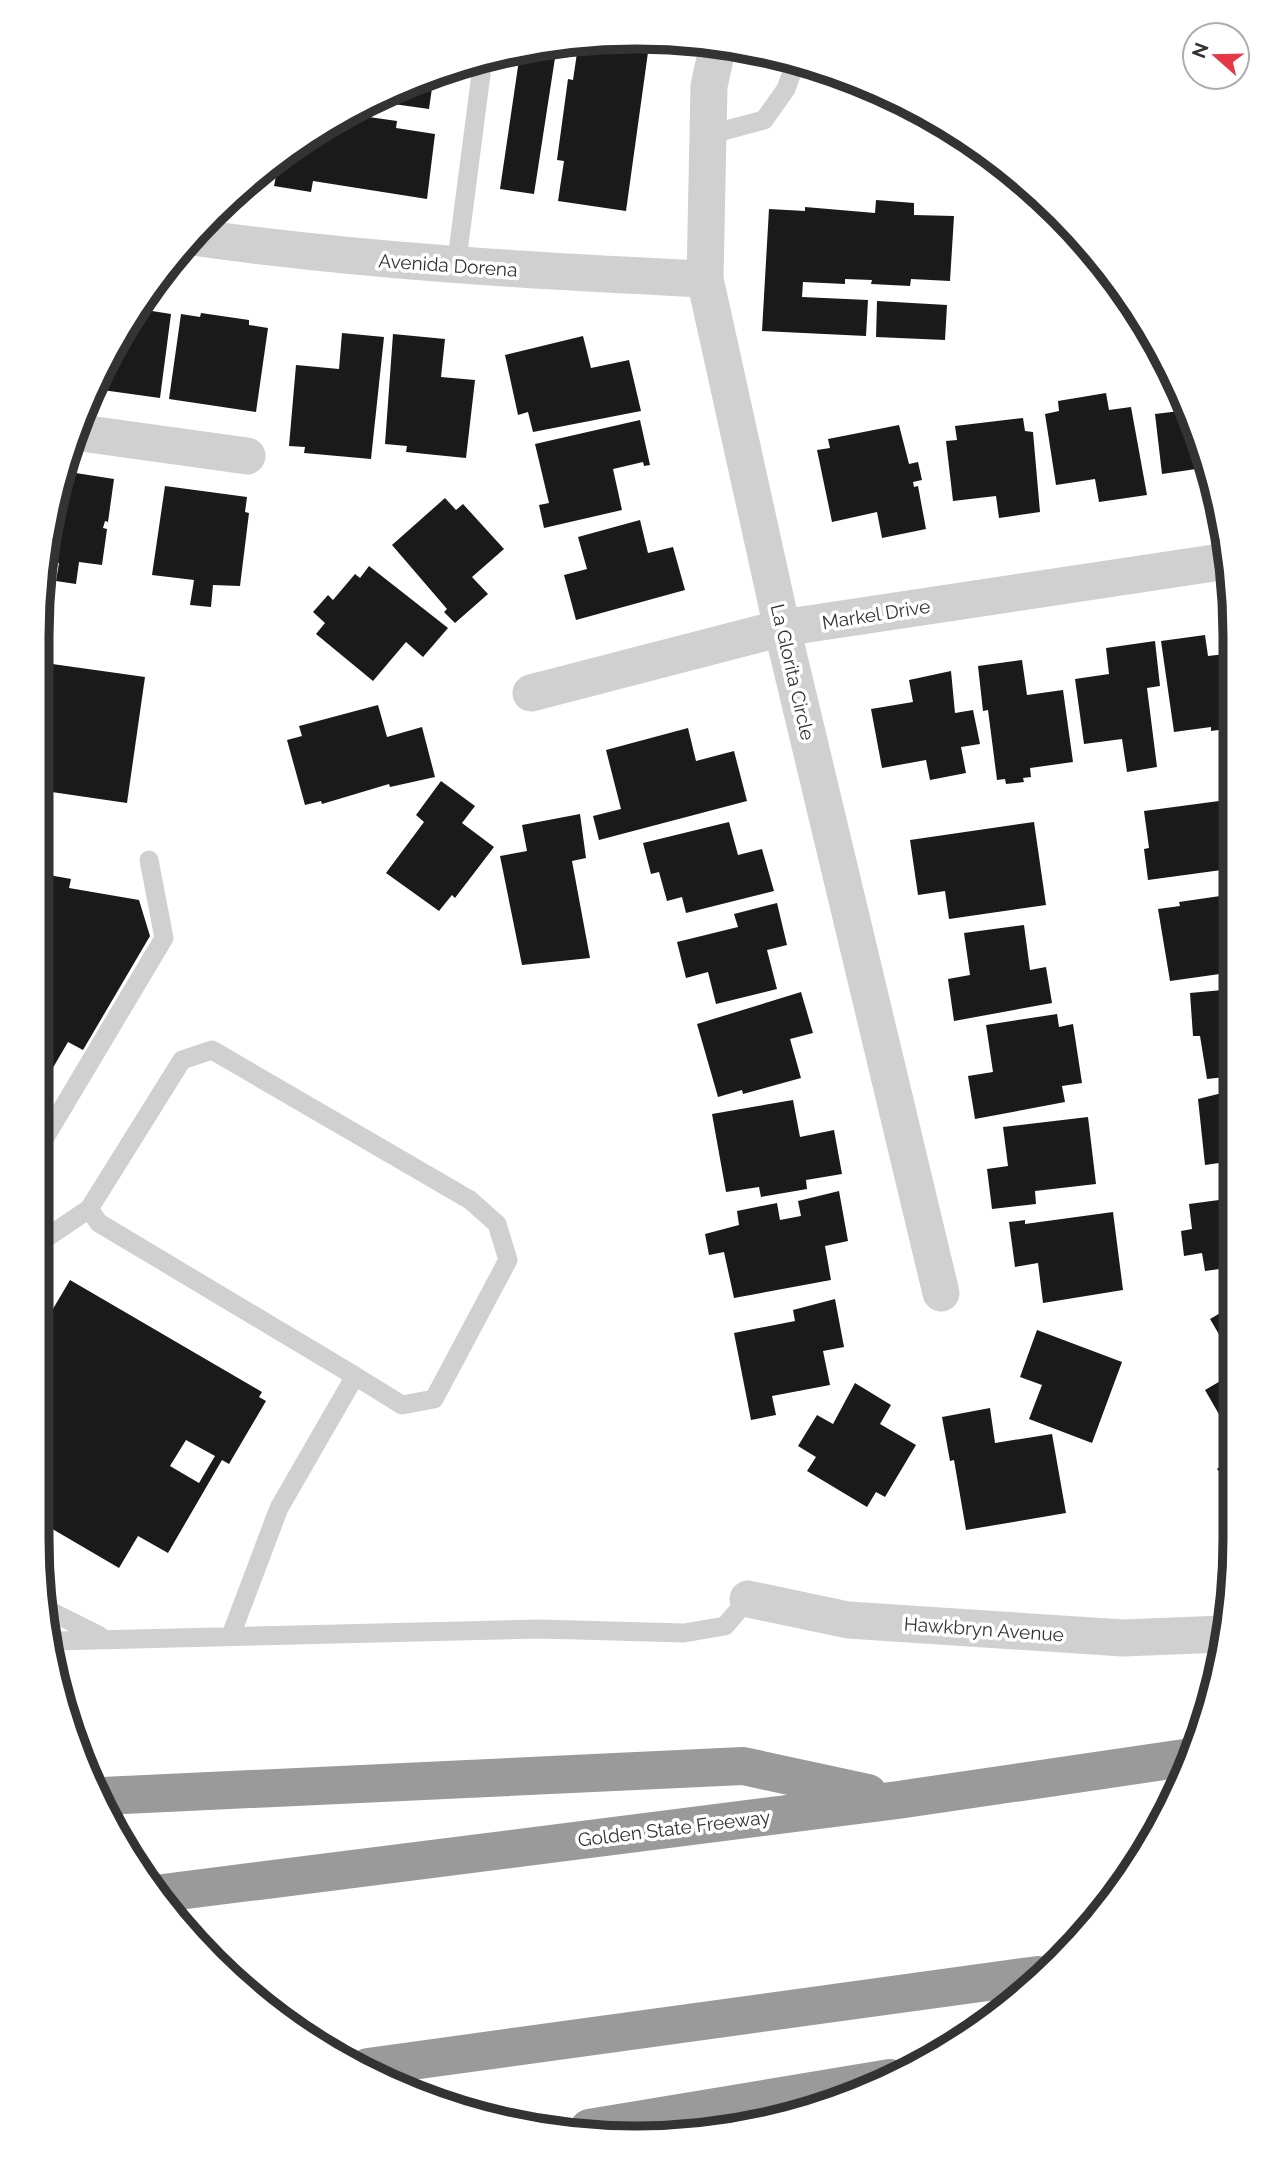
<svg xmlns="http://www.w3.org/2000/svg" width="1272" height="2175" viewBox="0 0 1272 2175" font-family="Raleway,sans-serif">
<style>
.building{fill:#1a1a1a;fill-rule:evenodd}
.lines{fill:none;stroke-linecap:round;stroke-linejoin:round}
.lane{stroke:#d0d0d0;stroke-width:19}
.street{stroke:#d0d0d0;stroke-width:37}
.highway{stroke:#9a9a9a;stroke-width:38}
.labels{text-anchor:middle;stroke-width:7;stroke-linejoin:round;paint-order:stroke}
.street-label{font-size:19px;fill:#333;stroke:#fff}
.rim{fill:none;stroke:#333;stroke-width:9}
</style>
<rect width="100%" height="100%" fill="#fff"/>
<path class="building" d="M 636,37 L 650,38 L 626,211 L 558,201 L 564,161 L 557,160 L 568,79 L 573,80 L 577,53 L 573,52 L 575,43 Z
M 520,53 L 555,58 L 534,194 L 500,189 Z
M 434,74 L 429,109 L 372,101 L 406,83 Z
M 348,114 L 397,121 L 396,128 L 435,134 L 427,199 L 313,181 L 311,192 L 274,186 L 276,176 L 260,173 L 303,138 Z
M 876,200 L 914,203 L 914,215 L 954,216 L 950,281 L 911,279 L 910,286 L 871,284 L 872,280 L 845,279 L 845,284 L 803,282 L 802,297 L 868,300 L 866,336 L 762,331 L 769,209 L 805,211 L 805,207 L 875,213 Z
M 877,301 L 947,305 L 945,340 L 876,337 Z
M 137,304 L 153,307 L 152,311 L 171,314 L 160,398 L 95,389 Z
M 201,313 L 249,320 L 249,325 L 268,328 L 256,412 L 169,399 L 181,314 L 200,317 Z
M 342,333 L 384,337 L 371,459 L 304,453 L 305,447 L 289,446 L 296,365 L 339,369 Z
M 393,334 L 445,339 L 441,377 L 475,380 L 466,458 L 406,452 L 407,446 L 385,444 Z
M 583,336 L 591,368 L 629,360 L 641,411 L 533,432 L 528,412 L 518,415 L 505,355 Z
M 1106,393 L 1109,410 L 1131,407 L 1147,495 L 1099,502 L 1095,479 L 1056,485 L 1045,414 L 1059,411 L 1058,401 Z
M 1188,410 L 1204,444 L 1213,489 L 1206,490 L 1203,468 L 1162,474 L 1155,414 Z
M 1023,418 L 1025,431 L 1033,432 L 1040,512 L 999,518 L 996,496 L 953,501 L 946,441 L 957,440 L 955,426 Z
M 640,420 L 650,465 L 644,466 L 643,462 L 613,469 L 622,510 L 544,528 L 539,505 L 549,503 L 535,444 Z
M 899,425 L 909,464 L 918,462 L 922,480 L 913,482 L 914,487 L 918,486 L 926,529 L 882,538 L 877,512 L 832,522 L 817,450 L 830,448 L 828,439 Z
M 63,471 L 114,479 L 108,522 L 105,521 L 103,528 L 107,529 L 102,565 L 79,562 L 76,584 L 56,581 L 59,563 L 45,561 Z
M 165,486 L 247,497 L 245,512 L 249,513 L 240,586 L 213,585 L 211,607 L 190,605 L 194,580 L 152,575 Z
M 445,498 L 456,510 L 463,504 L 504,549 L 472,577 L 488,594 L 455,623 L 444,612 L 447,609 L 392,545 Z
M 640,520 L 648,553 L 673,547 L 685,590 L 576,620 L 564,575 L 587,569 L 578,537 Z
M 369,566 L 448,628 L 423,657 L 406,642 L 373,681 L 316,634 L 325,623 L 313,612 L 328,595 L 333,600 L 355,574 L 360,578 Z
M 1205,635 L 1208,656 L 1234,653 L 1234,728 L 1211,731 L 1211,727 L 1174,732 L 1161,641 Z
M 1155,641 L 1160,686 L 1147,688 L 1157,767 L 1127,772 L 1122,739 L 1084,744 L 1075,679 L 1109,674 L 1106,648 Z
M 1022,660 L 1027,695 L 1063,690 L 1073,762 L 1030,768 L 1031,777 L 1023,778 L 1024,782 L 1006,784 L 1005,779 L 997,780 L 988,710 L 983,711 L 978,666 Z
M 38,662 L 145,677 L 127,803 L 38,790 Z
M 951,671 L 955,713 L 973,710 L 980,744 L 961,747 L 966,773 L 930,780 L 926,760 L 882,768 L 871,709 L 913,702 L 909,680 Z
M 378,705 L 387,737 L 422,727 L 435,777 L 390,787 L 389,784 L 322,804 L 321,801 L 305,805 L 287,740 L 302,736 L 299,726 Z
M 688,728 L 696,761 L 734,751 L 747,801 L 599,840 L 593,816 L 621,809 L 606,750 Z
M 441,781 L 475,806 L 462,823 L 494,847 L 455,898 L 452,895 L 439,911 L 386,873 L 424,822 L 416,815 Z
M 1234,799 L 1234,881 L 1230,882 L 1229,869 L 1148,880 L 1144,849 L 1149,848 L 1144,811 Z
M 580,814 L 586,858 L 572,861 L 590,958 L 522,965 L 500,856 L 527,851 L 522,825 Z
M 729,822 L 738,855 L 762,849 L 774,891 L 686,913 L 682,897 L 667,901 L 659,872 L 651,874 L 643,843 Z
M 1034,822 L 1046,905 L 949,919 L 945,891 L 918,895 L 910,840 Z
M 38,873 L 71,879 L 69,888 L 139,900 L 150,936 L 83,1050 L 68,1042 L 37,1095 Z
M 1234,894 L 1234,972 L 1170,981 L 1158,909 L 1180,906 L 1179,902 Z
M 777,903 L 787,945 L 767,950 L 777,989 L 716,1004 L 708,972 L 686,978 L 677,942 L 738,927 L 734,914 Z
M 1024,925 L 1030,970 L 1046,967 L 1052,1003 L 954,1021 L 948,979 L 970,975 L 964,933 Z
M 1234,989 L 1234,1076 L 1207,1079 L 1200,1036 L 1193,1036 L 1190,993 Z
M 801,992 L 813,1033 L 790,1039 L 801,1078 L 743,1094 L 742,1090 L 718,1097 L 697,1024 Z
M 1057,1014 L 1059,1027 L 1073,1024 L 1082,1083 L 1062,1086 L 1065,1102 L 975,1119 L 968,1076 L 993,1072 L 986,1025 Z
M 1234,1090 L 1233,1161 L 1205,1165 L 1198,1099 Z
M 793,1100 L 800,1137 L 834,1130 L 842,1174 L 806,1180 L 807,1189 L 761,1197 L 759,1187 L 726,1192 L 712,1114 Z
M 1088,1117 L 1096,1184 L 1035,1191 L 1036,1204 L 992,1209 L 987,1169 L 1008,1166 L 1003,1127 Z
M 839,1191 L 848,1241 L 825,1246 L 831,1280 L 734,1298 L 724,1252 L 709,1255 L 705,1234 L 739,1225 L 737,1211 L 777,1203 L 780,1220 L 801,1216 L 798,1201 Z
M 1234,1198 L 1234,1267 L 1205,1271 L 1202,1253 L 1184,1256 L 1181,1231 L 1192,1229 L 1189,1204 Z
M 1113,1212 L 1123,1290 L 1043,1303 L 1038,1263 L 1015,1267 L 1009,1222 L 1025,1220 L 1025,1224 Z
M 70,1280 L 262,1392 L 259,1397 L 266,1401 L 229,1464 L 222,1460 L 168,1553 L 138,1536 L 119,1568 L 37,1520 L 37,1336 ZM 186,1440 L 215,1456 L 199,1483 L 170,1466 Z
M 835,1299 L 844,1347 L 823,1351 L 830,1385 L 772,1396 L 776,1415 L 751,1420 L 734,1333 L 795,1321 L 793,1310 Z
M 1234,1305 L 1234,1360 L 1210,1319 Z
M 1037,1330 L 1122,1362 L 1092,1443 L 1029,1419 L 1042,1385 L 1020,1377 Z
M 1234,1373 L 1234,1408 L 1220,1416 L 1205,1390 Z
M 855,1383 L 891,1405 L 880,1424 L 916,1445 L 885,1497 L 876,1492 L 867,1507 L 807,1471 L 816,1457 L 798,1446 L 817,1415 L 833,1424 Z
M 990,1408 L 995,1443 L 1052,1434 L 1066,1513 L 966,1530 L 954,1460 L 950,1461 L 942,1417 Z
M 1234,1455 L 1234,1489 L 1217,1469 Z"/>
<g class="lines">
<path class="lane" d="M 708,135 L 764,120 L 786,89 L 796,61
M 456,267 L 483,59
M 37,1151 L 164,938 L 149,860
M 37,1244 L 89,1209
M 48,1610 L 100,1636
M 231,1635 L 279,1508 L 355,1376 L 402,1405 L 434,1399 L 508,1260 L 497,1224 L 470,1200 L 212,1050 L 182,1060 L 89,1209 L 99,1223 L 355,1376
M 53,1641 L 540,1629 L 684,1633 L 725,1626 L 748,1599"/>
<path class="street" d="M 718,45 L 709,86 L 705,279 L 782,628 L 941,1293
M 192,237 C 363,261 533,271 705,279
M 74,432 L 247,456
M 531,693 L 782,628 L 1227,561
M 748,1599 L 848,1620 L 1123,1638 L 1223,1634"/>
<path class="highway" d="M 103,1796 L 743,1766 L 868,1793
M 155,1894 L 898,1800 L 1191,1757
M 368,2067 L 1038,1975
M 589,2128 L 890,2078"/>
</g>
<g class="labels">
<g class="street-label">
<text transform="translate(448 265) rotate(4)" y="7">Avenida Dorena</text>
<text transform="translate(876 614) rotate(-9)" y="7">Markel Drive</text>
<text transform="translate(793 672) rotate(77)" y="7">La Glorita Circle</text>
<text transform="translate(984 1629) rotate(4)" y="7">Hawkbryn Avenue</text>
<text transform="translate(674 1828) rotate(-7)" y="7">Golden State Freeway</text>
</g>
</g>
<path d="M0 0H1272V2175H0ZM636 49H636A587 587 0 0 1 1223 636V1539A587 587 0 0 1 636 2126H636A587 587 0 0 1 49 1539V636A587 587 0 0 1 636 49Z" fill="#fff" fill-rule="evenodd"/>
<path class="rim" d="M636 49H636A587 587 0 0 1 1223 636V1539A587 587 0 0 1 636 2126H636A587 587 0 0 1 49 1539V636A587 587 0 0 1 636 49Z"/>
<g transform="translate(1216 56) rotate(290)"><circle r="33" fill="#ffffff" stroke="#adadad" stroke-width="2"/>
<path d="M0-5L12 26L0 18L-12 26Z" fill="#e63946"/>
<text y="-10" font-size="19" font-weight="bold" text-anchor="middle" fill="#333333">N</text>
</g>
</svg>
